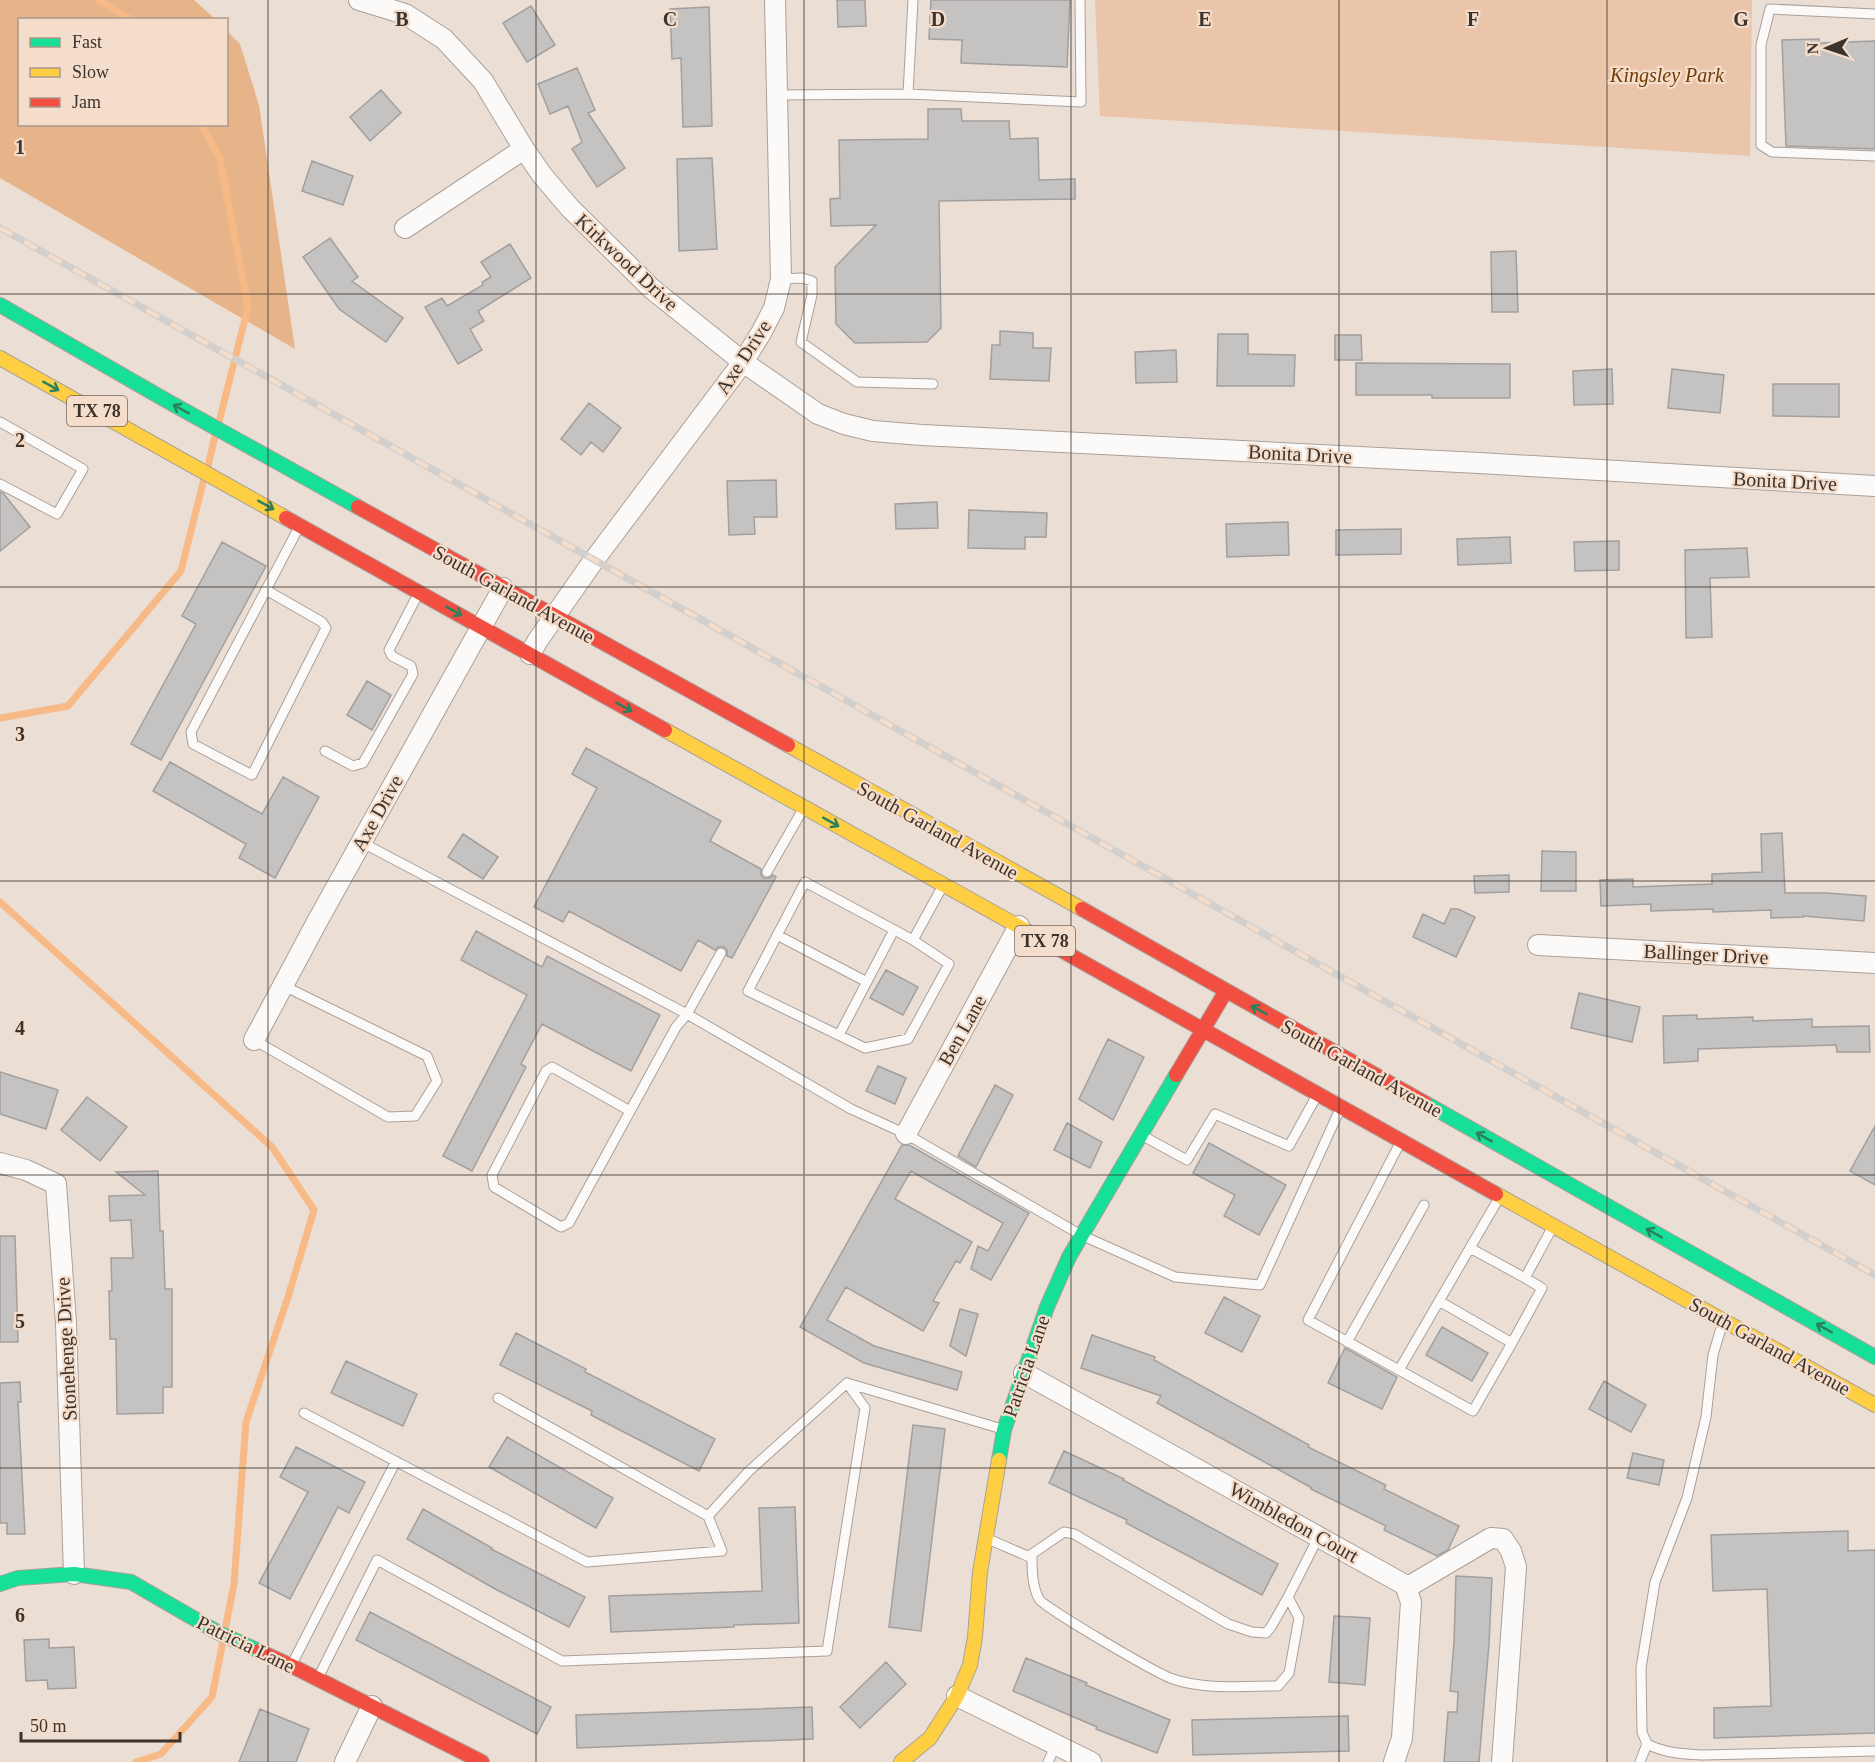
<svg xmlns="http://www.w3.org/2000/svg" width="1875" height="1762" viewBox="0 0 1875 1762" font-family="'Times New Roman',serif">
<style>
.green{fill:#ebc5a9}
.forest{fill:#e7b48a}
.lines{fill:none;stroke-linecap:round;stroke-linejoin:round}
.stream{stroke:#f7b986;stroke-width:7}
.building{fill:#c5c2c2;stroke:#a29f9f;stroke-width:1.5}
.lane-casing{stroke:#aaa099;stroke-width:11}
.street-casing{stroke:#aaa099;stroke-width:22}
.fast-casing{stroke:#aaa099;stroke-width:16}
.slow-casing{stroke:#aaa099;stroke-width:16}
.jam-casing{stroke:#aaa099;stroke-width:16}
.lane{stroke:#fcfaf9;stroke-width:9}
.street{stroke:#fcfaf9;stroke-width:20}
.fast{stroke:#16e098;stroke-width:14}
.slow{stroke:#ffcf43;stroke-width:14}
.jam{stroke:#f24e42;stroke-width:14}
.rail-casing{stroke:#d2cfcc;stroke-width:7}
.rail{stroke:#f5ddcb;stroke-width:4.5;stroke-dasharray:14;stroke-linecap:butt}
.oneway{stroke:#2b815d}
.grid{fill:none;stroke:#3d332d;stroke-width:1.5;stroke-opacity:0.55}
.labels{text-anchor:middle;stroke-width:4.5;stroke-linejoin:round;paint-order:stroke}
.shield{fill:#f5ddcb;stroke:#74665c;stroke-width:1.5}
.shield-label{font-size:18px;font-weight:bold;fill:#3d332d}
.park-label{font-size:20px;font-style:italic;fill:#703b03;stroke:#f5ddcb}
.street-label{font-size:20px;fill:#3d332d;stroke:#f5ddcb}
.grid-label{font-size:20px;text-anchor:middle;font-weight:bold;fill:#3d332d;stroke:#f5ddcb;stroke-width:4.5;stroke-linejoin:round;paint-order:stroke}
</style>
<rect width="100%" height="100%" fill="#ebded5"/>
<path class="green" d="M 1095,0 L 1752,0 L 1750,156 L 1100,116 Z"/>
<path class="forest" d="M 0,0 L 194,0 L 215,19 L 20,20 L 20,124 L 226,124 L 227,31 L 240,44 L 259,105 L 295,349 L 0,178 Z"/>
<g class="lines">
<path class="stream" d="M 98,0 L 132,20
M 201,124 L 220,159 L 248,307 L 219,422
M 208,466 L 215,436
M 0,718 L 68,706 L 181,571 L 204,479
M 0,902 L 272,1147 L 314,1210 L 288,1297 L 246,1422 L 234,1584 L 225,1630
M 136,1762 L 161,1754 L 212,1697 L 223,1641"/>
</g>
<path class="building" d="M 837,0 L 865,0 L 866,26 L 838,27 Z
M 931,0 L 1070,0 L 1067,67 L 961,63 L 962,40 L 929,39 Z
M 531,6 L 555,45 L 527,62 L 503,23 Z
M 709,7 L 712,126 L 683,127 L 681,58 L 672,59 L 670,9 Z
M 1819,39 L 1819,43 L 1875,41 L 1875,149 L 1786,146 L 1782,40 Z
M 577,68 L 595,110 L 588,113 L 625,168 L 597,187 L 572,149 L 582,142 L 568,106 L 550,114 L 538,84 Z
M 381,90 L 401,113 L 370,141 L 350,117 Z
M 928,109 L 961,109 L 962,121 L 1009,121 L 1010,139 L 1038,138 L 1039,180 L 1075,179 L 1075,199 L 939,201 L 941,328 L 927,342 L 855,343 L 836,324 L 835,267 L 876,225 L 831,226 L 830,199 L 840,198 L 839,140 L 928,139 Z
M 712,158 L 717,249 L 679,251 L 677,159 Z
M 312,161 L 353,176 L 343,205 L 302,191 Z
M 330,238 L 358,277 L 352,281 L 403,318 L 386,342 L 339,309 L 303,257 Z
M 510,244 L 531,278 L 478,311 L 484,321 L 470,329 L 482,350 L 458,364 L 425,307 L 442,298 L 447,306 L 483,285 L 482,282 L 491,277 L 481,262 Z
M 1516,251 L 1518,312 L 1492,312 L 1491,252 Z
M 1000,331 L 1033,333 L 1033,348 L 1051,348 L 1049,381 L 990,379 L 992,345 L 1000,345 Z
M 1218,334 L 1248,334 L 1248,354 L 1295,355 L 1294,386 L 1217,386 Z
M 1335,335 L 1361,335 L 1362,360 L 1335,360 Z
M 1176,350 L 1177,382 L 1136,383 L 1135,352 Z
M 1356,363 L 1510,364 L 1510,398 L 1432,398 L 1432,395 L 1356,395 Z
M 1612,369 L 1613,404 L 1574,405 L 1573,371 Z
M 1672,369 L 1724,375 L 1720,413 L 1668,408 Z
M 1773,384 L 1839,384 L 1839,417 L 1773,416 Z
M 589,403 L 621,428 L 603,452 L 591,442 L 581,455 L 561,439 Z
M 776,480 L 777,517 L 754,517 L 755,534 L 729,535 L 727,481 Z
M 0,492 L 3,493 L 30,527 L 0,551 Z
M 937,502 L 938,528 L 896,529 L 895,504 Z
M 969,510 L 1047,513 L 1046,537 L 1025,537 L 1025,549 L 968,548 Z
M 1288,522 L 1289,555 L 1227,557 L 1226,524 Z
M 1401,529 L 1401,554 L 1336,555 L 1336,530 Z
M 1510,537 L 1511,563 L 1458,565 L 1457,539 Z
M 1619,541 L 1619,570 L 1575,571 L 1574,542 Z
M 222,542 L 266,566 L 161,760 L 131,744 L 196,624 L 182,616 Z
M 1747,548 L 1749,577 L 1710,578 L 1712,637 L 1686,638 L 1685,550 Z
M 367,681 L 391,695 L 372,730 L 347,715 Z
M 586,748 L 721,821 L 710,841 L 761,869 L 761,875 L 764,878 L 770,878 L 773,875 L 776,877 L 732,958 L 727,956 L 727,950 L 724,947 L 718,947 L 715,950 L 698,940 L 681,971 L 569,911 L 563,922 L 534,907 L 597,788 L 572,774 Z
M 170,762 L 262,814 L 283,777 L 319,797 L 275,878 L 239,858 L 246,844 L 153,791 Z
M 1782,833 L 1785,893 L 1827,893 L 1866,896 L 1864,921 L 1803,916 L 1803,917 L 1771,918 L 1771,910 L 1713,912 L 1713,909 L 1651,911 L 1651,904 L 1601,906 L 1600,880 L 1633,879 L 1633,887 L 1712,884 L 1712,874 L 1762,872 L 1761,834 Z
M 463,834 L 498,857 L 483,879 L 448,857 Z
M 1542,851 L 1576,852 L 1576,891 L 1541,891 Z
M 1509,875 L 1509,892 L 1475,893 L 1474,876 Z
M 1451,909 L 1458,909 L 1475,917 L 1456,957 L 1413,937 L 1423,914 L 1444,924 Z
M 476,931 L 542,967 L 547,956 L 660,1015 L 631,1071 L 542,1024 L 521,1064 L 526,1067 L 472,1171 L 443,1156 L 527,995 L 461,960 Z
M 886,970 L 918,987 L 903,1015 L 870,998 Z
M 1579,993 L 1640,1007 L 1632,1042 L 1571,1028 Z
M 1697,1015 L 1697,1019 L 1753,1017 L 1753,1021 L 1812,1019 L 1812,1027 L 1869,1026 L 1870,1052 L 1837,1052 L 1836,1045 L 1698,1049 L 1698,1061 L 1664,1063 L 1663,1016 Z
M 1108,1039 L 1144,1057 L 1113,1120 L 1079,1099 Z
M 878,1066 L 906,1078 L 895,1104 L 866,1091 Z
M 0,1072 L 58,1090 L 46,1129 L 0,1114 Z
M 995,1085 L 1013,1095 L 976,1167 L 958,1156 Z
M 87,1097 L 127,1127 L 100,1161 L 61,1130 Z
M 1067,1123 L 1102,1142 L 1090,1168 L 1054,1150 Z
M 1875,1126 L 1875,1185 L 1850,1171 Z
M 1209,1143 L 1286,1185 L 1259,1235 L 1224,1216 L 1235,1195 L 1193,1173 Z
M 902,1145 L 909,1145 L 1029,1213 L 991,1280 L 971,1269 L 978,1246 L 988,1251 L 1003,1223 L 911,1171 L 895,1199 L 972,1242 L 960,1263 L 956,1261 L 933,1301 L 939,1303 L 923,1331 L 846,1287 L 827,1320 L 874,1346 L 962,1372 L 957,1390 L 864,1363 L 800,1327 Z
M 158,1171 L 160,1231 L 163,1231 L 165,1289 L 172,1289 L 172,1387 L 163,1387 L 163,1413 L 117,1414 L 116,1339 L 110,1339 L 109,1291 L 112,1291 L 111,1258 L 133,1258 L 131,1220 L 110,1221 L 109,1196 L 145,1195 L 116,1172 Z
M 0,1236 L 15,1236 L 18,1342 L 0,1342 Z
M 1224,1297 L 1260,1316 L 1242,1352 L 1205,1333 Z
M 960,1309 L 978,1314 L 966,1356 L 950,1346 Z
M 1442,1327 L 1488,1353 L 1472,1381 L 1426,1355 Z
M 516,1333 L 586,1369 L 585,1372 L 715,1439 L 699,1471 L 591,1415 L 592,1411 L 500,1365 Z
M 1092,1335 L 1155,1357 L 1154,1360 L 1309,1445 L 1308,1447 L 1386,1485 L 1384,1489 L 1459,1526 L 1448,1550 L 1437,1556 L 1384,1530 L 1386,1526 L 1311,1489 L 1312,1488 L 1157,1403 L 1161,1396 L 1081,1368 Z
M 1345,1348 L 1397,1377 L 1382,1409 L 1328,1383 Z
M 346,1361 L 417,1394 L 403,1426 L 331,1393 Z
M 1604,1381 L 1646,1405 L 1631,1432 L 1589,1409 Z
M 20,1382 L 21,1402 L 18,1402 L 25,1534 L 7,1534 L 7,1523 L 0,1523 L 0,1383 Z
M 913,1425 L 945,1429 L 921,1631 L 889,1627 Z
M 507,1437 L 613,1498 L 596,1528 L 489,1467 Z
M 296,1447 L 365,1482 L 349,1513 L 338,1507 L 290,1599 L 259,1583 L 308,1492 L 280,1477 Z
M 1064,1451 L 1124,1479 L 1123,1480 L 1278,1564 L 1262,1595 L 1126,1523 L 1127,1520 L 1049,1483 Z
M 1633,1453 L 1664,1460 L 1659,1485 L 1627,1478 Z
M 795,1507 L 799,1623 L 734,1625 L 734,1627 L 611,1632 L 609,1596 L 762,1591 L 759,1508 Z
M 423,1509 L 492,1548 L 491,1549 L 585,1597 L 569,1627 L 497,1590 L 407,1539 Z
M 1848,1531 L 1848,1551 L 1875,1550 L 1875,1733 L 1714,1738 L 1714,1708 L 1771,1706 L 1767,1589 L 1713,1591 L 1711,1535 Z
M 1456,1576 L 1492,1578 L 1489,1644 L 1479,1762 L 1444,1762 L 1448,1712 L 1457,1712 L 1458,1692 L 1450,1691 L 1454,1642 Z
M 370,1612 L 551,1707 L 537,1734 L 356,1640 Z
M 1334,1616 L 1370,1618 L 1365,1685 L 1329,1682 Z
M 49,1639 L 49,1648 L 74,1647 L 76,1688 L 48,1689 L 47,1680 L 26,1681 L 24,1640 Z
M 1026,1658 L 1087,1683 L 1086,1685 L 1170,1720 L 1157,1753 L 1096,1729 L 1097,1727 L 1013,1691 Z
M 886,1662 L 906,1684 L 860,1728 L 840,1707 Z
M 812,1707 L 813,1739 L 577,1748 L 576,1715 Z
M 260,1709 L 309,1729 L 296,1762 L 239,1762 Z
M 1348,1716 L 1349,1751 L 1193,1755 L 1192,1720 Z"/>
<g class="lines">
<defs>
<path id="lane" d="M 1875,14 L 1770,9 L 1761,45 L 1761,145 L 1772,152 L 1875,156
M 908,94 L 1081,102 L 1080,0
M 777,95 L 908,94 L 913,0
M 781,279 L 802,278 L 812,281 L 812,295 L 801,342 L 857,382 L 933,384
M 0,422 L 83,469 L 57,514 L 0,484
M 266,590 L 322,622 L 326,628 L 252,775 L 193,744 L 191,732 L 298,529
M 325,751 L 353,766 L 363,763 L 413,674 L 411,666 L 392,656 L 389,650 L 417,596
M 361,842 L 687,1014 L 676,1027 L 569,1223 L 561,1227 L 494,1187 L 492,1175 L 546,1071 L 552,1067 L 630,1111
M 767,872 L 802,811
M 805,882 L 913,940 L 949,964 L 908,1039 L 865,1048 L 748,991 Z
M 777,935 L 867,982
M 913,940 L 941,889
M 721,953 L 687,1014 L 851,1109 L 906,1134 L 1081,1235 L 1175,1277 L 1260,1285 L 1340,1109
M 839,1035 L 894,930
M 254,1040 L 388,1117 L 415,1116 L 437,1081 L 427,1056 L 282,985
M 1143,1136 L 1187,1160 L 1215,1114 L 1289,1146 L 1316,1097
M 1400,1143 L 1308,1320 L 1399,1370 L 1499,1198
M 1470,1248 L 1525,1278 L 1551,1230
M 1722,1325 L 1713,1355 L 1706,1417 L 1687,1498 L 1655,1582 L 1641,1668 L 1642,1732 L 1647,1744 C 1665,1753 1682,1754 1702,1755 L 1875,1751
M 1347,1342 L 1424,1205
M 1512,1343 L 1542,1288 L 1525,1278
M 1399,1370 L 1473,1411 L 1512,1343 L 1439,1301
M 498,1398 L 708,1516
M 304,1413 L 587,1562 L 722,1551 L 708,1516 L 749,1471 L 847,1383 L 1002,1429
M 988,1539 L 1032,1558
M 1288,1597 L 1271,1627 L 1266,1633 L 1252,1632 L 1228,1624 L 1074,1534 L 1064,1532 L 1032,1554 C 1032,1569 1032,1586 1039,1599 C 1043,1607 1159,1675 1173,1679 C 1204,1690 1246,1686 1278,1686 L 1289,1673 L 1299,1618 L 1288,1597 L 1319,1536
M 293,1662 L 396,1461
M 318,1678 L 377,1560 L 562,1661 L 827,1651 L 865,1408 L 847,1383
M 1048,1762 L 1056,1745
M 1640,1762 L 1647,1744"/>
<path id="street" d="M 359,0 L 405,14 L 444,39 L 483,81 L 524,149 L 542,175 L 570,208 L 652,289 L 743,362 L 818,414 L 844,424 L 873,431 L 922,435 L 1479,463 L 1875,486
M 405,228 L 524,149
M 530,654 L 538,640 L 594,560 L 743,362 L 761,333 L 774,308 L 781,279 L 775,0
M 1538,945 L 1875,963
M 254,1040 L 318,920 L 503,588
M 906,1134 L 1019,926
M 0,1163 L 26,1170 L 56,1184 L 66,1323 L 74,1574
M 1024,1373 L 1405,1585 L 1411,1602 L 1402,1738 L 1394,1762
M 1406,1588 L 1491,1538 L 1503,1539 L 1511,1551 L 1516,1567 L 1502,1762
M 957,1696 L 1091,1762
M 345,1762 L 372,1706"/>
<path id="fast" d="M 0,305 L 169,402 L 358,507
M 1425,1103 L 1875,1357
M 999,1460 L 1004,1430 L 1047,1307 L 1069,1257 L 1176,1075
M 0,1584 L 18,1578 L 74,1574 L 131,1582 L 219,1633 L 259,1651"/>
<path id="slow" d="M 0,358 L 286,518
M 665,730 L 1052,945
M 788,745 L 1082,909
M 1496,1194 L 1875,1405
M 901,1762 L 930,1738 L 957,1696 L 970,1665 L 975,1637 L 980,1572 L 999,1460"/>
<path id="jam" d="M 358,507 L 788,745
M 286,518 L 665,730
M 1082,909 L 1425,1103
M 1052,945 L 1496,1194
M 1176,1075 L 1226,991
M 259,1651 L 292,1666 L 482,1762"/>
</defs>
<use href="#lane" class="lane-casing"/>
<use href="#street" class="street-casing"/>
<use href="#fast" class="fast-casing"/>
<use href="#slow" class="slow-casing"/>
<use href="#jam" class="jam-casing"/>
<use href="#lane" class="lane"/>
<use href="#street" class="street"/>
<use href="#fast" class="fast"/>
<use href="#slow" class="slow"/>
<use href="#jam" class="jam"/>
<defs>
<path id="rail" d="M 0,228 L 1875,1275"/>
</defs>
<use href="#rail" class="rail-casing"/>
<use href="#rail" class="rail"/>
</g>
<defs><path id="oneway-shaft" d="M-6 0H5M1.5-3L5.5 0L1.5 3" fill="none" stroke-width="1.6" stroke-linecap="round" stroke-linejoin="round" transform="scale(1.5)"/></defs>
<g class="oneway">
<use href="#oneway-shaft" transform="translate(51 386) rotate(29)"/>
<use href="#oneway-shaft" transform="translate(181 409) rotate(-151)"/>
<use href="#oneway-shaft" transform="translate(266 505) rotate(29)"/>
<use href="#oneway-shaft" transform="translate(454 611) rotate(29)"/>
<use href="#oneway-shaft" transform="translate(624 707) rotate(29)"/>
<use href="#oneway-shaft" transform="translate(831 822) rotate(29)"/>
<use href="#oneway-shaft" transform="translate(1259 1010) rotate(-151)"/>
<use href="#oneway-shaft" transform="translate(1484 1137) rotate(-151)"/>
<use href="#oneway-shaft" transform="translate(1654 1233) rotate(-151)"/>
<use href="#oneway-shaft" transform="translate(1824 1328) rotate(-151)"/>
</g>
<path class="grid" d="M 268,0 L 268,1762M 536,0 L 536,1762M 804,0 L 804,1762M 1071,0 L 1071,1762M 1339,0 L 1339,1762M 1607,0 L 1607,1762M 0,294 L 1875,294M 0,587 L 1875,587M 0,881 L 1875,881M 0,1175 L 1875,1175M 0,1468 L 1875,1468"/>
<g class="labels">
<g class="shield">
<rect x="67" y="396" width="60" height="30" rx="4.5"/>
<rect x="1015" y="926" width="60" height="30" rx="4.5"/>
</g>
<g class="shield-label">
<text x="97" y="417">TX 78</text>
<text x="1045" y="947">TX 78</text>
</g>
<g class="park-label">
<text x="1667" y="82">Kingsley Park</text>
</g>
<g class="street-label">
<text transform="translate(627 262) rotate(43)" y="7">Kirkwood Drive</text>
<text transform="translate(743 357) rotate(-57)" y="7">Axe Drive</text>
<text transform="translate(1300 454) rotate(3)" y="7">Bonita Drive</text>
<text transform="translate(1785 481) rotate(3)" y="7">Bonita Drive</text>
<text transform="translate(514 594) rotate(29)" y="7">South Garland Avenue</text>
<text transform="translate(377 813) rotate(-61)" y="7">Axe Drive</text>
<text transform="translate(938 830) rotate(29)" y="7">South Garland Avenue</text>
<text transform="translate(1706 954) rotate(3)" y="7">Ballinger Drive</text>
<text transform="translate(962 1030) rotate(-61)" y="7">Ben Lane</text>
<text transform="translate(1362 1068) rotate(29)" y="7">South Garland Avenue</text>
<text transform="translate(1770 1346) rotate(29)" y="7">South Garland Avenue</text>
<text transform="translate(66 1349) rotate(-93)" y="7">Stonehenge Drive</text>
<text transform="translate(1026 1366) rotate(-71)" y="7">Patricia Lane</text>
<text transform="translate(1294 1522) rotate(29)" y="7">Wimbledon Court</text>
<text transform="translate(246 1644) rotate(26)" y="7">Patricia Lane</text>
</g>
</g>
<g class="grid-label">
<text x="402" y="26">B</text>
<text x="670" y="26">C</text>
<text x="938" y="26">D</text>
<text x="1205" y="26">E</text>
<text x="1473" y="26">F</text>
<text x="1741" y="26">G</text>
<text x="20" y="154">1</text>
<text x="20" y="447">2</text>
<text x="20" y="741">3</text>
<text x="20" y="1035">4</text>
<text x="20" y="1328">5</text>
<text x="20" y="1622">6</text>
</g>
<rect x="18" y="18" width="210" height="108" fill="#f5ddcb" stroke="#ab998c" stroke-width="1.5"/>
<rect x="30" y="38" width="30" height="9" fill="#16e098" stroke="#ab998c" stroke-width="1.5"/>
<text x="72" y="48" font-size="18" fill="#3d332d">Fast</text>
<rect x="30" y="68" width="30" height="9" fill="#ffcf43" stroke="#ab998c" stroke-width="1.5"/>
<text x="72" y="78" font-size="18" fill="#3d332d">Slow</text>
<rect x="30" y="98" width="30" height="9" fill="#f24e42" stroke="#ab998c" stroke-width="1.5"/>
<text x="72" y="108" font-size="18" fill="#3d332d">Jam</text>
<g transform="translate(1827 48) rotate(268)" stroke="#f5ddcb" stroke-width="4.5" paint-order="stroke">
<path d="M0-4.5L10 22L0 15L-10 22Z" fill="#3d332d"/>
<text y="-9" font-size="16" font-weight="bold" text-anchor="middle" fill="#3d332d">N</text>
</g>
<path d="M21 1732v9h159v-9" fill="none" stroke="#3d332d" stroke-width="3"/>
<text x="30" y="1732" font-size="18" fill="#3d332d" stroke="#f5ddcb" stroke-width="4.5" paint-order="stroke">50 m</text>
</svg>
